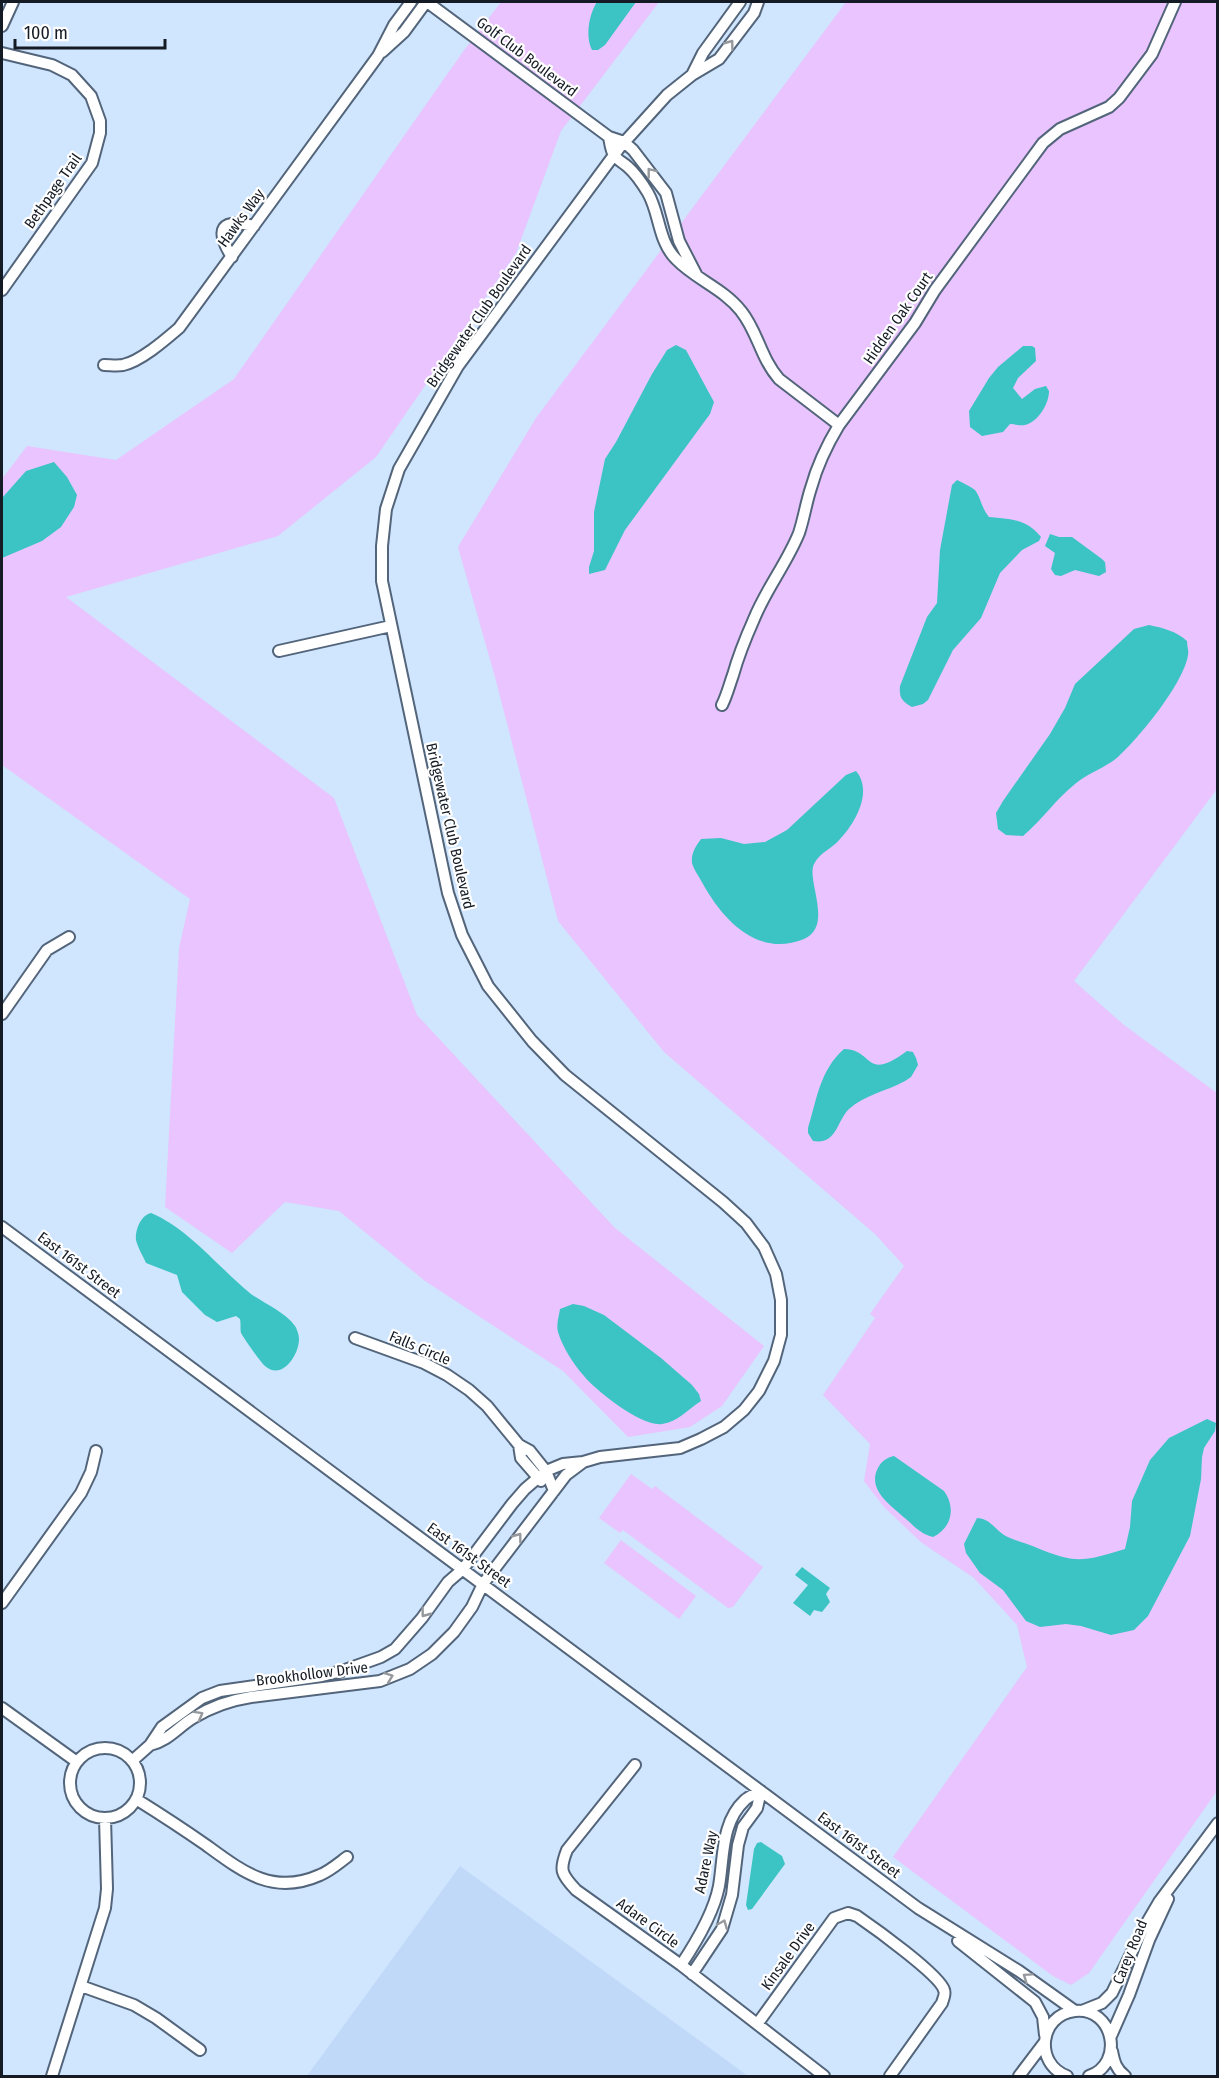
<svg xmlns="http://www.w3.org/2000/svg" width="1219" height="2078" viewBox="0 0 1219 2078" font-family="'Fira Sans Condensed',sans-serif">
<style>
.built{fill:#c0d9f8}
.green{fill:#e9c4fe}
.water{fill:#3bc4c3}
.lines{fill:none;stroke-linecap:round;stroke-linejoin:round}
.minor-casing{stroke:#53657a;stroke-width:14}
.minor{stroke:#fff;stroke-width:10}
.oneway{stroke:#95989c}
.labels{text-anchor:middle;stroke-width:4.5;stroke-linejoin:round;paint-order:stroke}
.street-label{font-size:15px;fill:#141b24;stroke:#fff}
</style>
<rect width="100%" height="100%" fill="#d0e5fe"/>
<path class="built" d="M 460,1866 L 748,2076 L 307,2076 Z"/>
<path class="green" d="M 501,2 L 659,2 L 561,131 L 516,253 L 376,457 L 278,536 L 66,597 L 334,798 L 417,1015 L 615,1228 L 764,1346 L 722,1406 L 690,1427 L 628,1437 L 563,1371 L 425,1281 L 339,1211 L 285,1202 L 232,1253 L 165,1207 L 179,948 L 190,899 L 2,765 L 2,479 L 27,446 L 116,460 L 234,379 L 462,53 Z
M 846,2 L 1217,2 L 1217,789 L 1074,981 L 1124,1025 L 1217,1093 L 1217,1791 L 1089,1973 L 1071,1985 L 1053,1976 L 893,1857 L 1027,1667 L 1017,1625 L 974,1578 L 922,1543 L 884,1507 L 864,1481 L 870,1444 L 823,1395 L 875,1318 L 870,1314 L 904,1266 L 876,1235 L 664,1052 L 558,921 L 495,677 L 458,547 L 536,418 Z
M 631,1474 L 652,1489 L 655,1486 L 763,1567 L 733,1607 L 728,1608 L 623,1530 L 620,1533 L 599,1518 Z
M 621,1540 L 696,1596 L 679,1619 L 604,1563 Z"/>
<path class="water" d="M 597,2 L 636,2 L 605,45 L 598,50 L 592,50 C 585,37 589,14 597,2 Z
M 676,345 L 686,350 L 708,391 L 714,402 L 710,414 L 625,530 L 605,570 L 589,574 L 589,567 L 594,551 L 594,512 L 605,459 L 616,442 L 652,374 L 667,350 Z
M 1023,346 L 1032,346 L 1035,348 L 1036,361 L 1018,378 L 1013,388 L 1022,399 L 1035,389 L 1046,386 L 1049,391 C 1049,404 1038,422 1025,425 C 1020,426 1014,424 1010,424 L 1003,432 L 982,436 L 970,427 L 969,411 L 989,378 L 998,367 Z
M 54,462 L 67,477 L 77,495 L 74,507 L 61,527 L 42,541 L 2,558 L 2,498 L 26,471 Z
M 957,480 C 963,483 970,486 975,490 C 981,498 981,507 989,517 C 1011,519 1027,519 1041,537 L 1039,541 L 1022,550 L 1000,573 L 981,618 L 953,650 L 928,700 L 923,704 L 912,707 C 902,701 899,698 900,686 L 927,617 L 937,603 L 940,550 L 952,485 Z
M 1050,534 L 1059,537 L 1072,537 L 1102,559 L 1105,562 L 1106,572 L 1099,576 L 1075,570 L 1061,576 L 1055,575 L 1051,569 L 1055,553 L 1045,546 Z
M 1149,625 C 1163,628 1176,631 1187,641 C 1187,646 1189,651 1188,655 C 1184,683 1139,738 1118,757 C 1105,768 1088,773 1075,784 C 1056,799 1042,820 1023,836 L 1006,835 L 998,829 L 996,813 L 1003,801 L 1050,734 L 1065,708 L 1075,684 L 1134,629 Z
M 856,771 C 873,791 856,822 840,839 C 832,849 821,851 814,864 C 806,880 834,926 804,939 C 758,958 723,920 703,884 C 700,878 694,870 692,863 C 691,853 696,846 701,839 L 721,838 L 744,844 L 765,842 L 787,830 L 846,775 Z
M 844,1049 C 874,1049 864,1083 907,1051 L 913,1052 L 916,1058 L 918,1065 L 911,1077 L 905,1081 C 887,1091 864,1095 849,1109 C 836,1122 837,1145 813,1141 L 808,1133 L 808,1128 C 817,1099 820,1070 844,1049 Z
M 151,1213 C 188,1228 220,1269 251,1294 C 265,1304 285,1312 295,1326 C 297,1329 299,1335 299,1339 C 299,1355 282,1381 265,1366 C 261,1363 243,1337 241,1333 C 240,1329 241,1323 240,1319 L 236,1316 L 217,1322 L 205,1315 L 182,1292 L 177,1275 L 146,1263 C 143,1256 138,1248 136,1240 C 135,1230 141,1215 151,1213 Z
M 573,1304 L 584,1306 L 604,1315 L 661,1358 L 692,1385 L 699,1394 L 701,1401 C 688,1409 678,1422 662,1424 C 642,1427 596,1391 584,1376 C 574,1365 562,1346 558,1332 C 556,1325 559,1316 560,1309 Z
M 1207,1419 L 1216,1423 L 1215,1431 L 1204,1448 L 1202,1457 L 1201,1479 L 1190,1536 L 1148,1616 L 1134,1630 L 1111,1635 L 1081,1626 L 1066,1624 L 1040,1627 L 1026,1621 L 1003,1590 L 980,1573 L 966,1553 L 964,1544 L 977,1518 C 989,1518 995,1529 1004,1535 C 1013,1540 1025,1543 1035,1547 C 1075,1564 1083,1562 1125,1549 L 1130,1527 L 1132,1501 L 1150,1460 L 1169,1438 Z
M 894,1456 L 944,1491 C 956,1507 952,1528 933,1537 C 921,1534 915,1527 906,1519 C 892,1506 868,1491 877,1470 C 881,1461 886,1458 894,1456 Z
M 802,1567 L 830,1588 L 826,1594 L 830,1602 L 822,1612 L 814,1610 L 810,1616 L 793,1603 L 808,1585 L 795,1575 Z
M 761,1842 L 782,1856 L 785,1864 L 752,1909 L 748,1910 L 746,1905 L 754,1849 L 757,1843 Z"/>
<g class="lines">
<defs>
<path id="minor" d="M 427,2 L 609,137 L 624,142 L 633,150 L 666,193 L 679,241 L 696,274
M 2,26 L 13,2
M 382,52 L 404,32 L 426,2
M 2,53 L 52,65 L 72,75 L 91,96 L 100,121 L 100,133 L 92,163 L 2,290
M 692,75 L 703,53 L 740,2
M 609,137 C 610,142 611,151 614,155 C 617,160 624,163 628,167 C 636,174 642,183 648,193 C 660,214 658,241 676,259 C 695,279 724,289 741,311 C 758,332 760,357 779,379 L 839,425
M 232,257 C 214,229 221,218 254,226
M 104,365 C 110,365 117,366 123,365 C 141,361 165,340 179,328 L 378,56 L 394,25 L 411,2
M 279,651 L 391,626
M 722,705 C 727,695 729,686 733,675 C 738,657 746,637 754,619 C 766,589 787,563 799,533 C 804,518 806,503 811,488 C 817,466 827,445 839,425 L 915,323 L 935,290 L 1043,143 L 1060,129 L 1109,107 L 1119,98 L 1152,54 L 1175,2
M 2,1014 L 47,950 L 69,937
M 2,1227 L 918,1908 L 1019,1971 L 1075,2011
M 355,1338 L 424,1363 L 447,1375 L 469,1390 L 487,1406 L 519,1445 L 530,1451 L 546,1471 L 554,1491
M 519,1445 L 521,1458 L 541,1481
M 2,1603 L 81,1493 L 91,1472 L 96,1451
M 2,1708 L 77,1762
M 150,1745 C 168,1741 178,1727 193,1718 C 211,1707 231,1700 251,1697 L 380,1681 L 410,1669 L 432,1654 L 454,1632 L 472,1607 L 483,1584 L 566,1475 L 582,1463
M70 1783a35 35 0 1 1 70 0a35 35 0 1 1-70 0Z
M 132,1761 L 150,1745 L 162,1727 L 202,1698 L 220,1691 L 322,1676 L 342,1671 L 381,1657 L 395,1649 L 422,1618 L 448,1582 L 463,1569 L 512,1504 L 525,1489 L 546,1471 L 563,1464 L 583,1462 L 600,1457 L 680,1448 L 701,1439 L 724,1427 L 744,1410 L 759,1391 L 774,1361 L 781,1335 L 781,1300 L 776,1274 L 764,1247 L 746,1223 L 723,1202 L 565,1075 L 532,1041 L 488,986 L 462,935 L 448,893 L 382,581 L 382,546 L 386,509 L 399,469 L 458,366 L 620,147 L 667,95 L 692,75 L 719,59 L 754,13 L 758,2
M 635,1765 L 567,1850 C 559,1870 561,1874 576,1890 L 681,1965 L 824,2076
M 136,1799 C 160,1814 183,1829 206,1845 C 243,1872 273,1896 320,1875 C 330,1871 339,1863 347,1857
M 958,1941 L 1035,2002 L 1043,2017 L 1045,2035
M 681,1965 C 695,1944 714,1912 719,1886 C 724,1857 721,1822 745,1800 C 749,1796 756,1794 761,1791
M 692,1974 L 722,1929 L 732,1895 L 738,1845 L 743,1827 L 757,1808 L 761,1791
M 81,1986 L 134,2005 L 156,2018 L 200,2050
M 1082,2011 L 1102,2003 L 1112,1993 L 1142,1931 L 1159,1902 L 1218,1823
M 758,2023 L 834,1918 L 848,1913 L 857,1916 C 873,1927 940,1975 944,1990 C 946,1994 943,1999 942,2003 L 890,2076
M 1111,2036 L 1129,1995 L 1149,1940 L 1168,1899
M 1112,2051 C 1114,2062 1116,2069 1125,2076
M 52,2076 L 105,1908 L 107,1889 L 105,1818
M 1019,2076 L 1044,2043
M 1067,2076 C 1034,2064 1039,2015 1075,2011 C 1114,2007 1125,2064 1089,2076"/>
</defs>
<use href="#minor" class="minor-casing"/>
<use href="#minor" class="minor"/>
</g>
<defs><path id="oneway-chevron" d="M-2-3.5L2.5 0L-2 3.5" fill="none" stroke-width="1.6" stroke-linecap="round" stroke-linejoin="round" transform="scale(1.5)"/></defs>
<g class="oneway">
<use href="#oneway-chevron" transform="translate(730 44) rotate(-53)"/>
<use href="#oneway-chevron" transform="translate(651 172) rotate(-128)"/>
<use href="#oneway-chevron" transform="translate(518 1537) rotate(-53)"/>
<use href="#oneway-chevron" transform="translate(425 1613) rotate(127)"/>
<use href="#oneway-chevron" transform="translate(389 1677) rotate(-21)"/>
<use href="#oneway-chevron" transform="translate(199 1715) rotate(-29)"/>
<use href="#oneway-chevron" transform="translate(723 1924) rotate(-68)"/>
<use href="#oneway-chevron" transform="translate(1027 1977) rotate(-145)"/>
</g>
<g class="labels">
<g class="street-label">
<text transform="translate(527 57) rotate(37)" y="5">Golf Club Boulevard</text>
<text transform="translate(53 191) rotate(-55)" y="5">Bethpage Trail</text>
<text transform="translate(241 218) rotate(-54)" y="5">Hawks Way</text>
<text transform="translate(479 316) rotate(-55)" y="5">Bridgewater Club Boulevard</text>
<text transform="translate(898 318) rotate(-55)" y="5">Hidden Oak Court</text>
<text transform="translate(450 826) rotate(77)" y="5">Bridgewater Club Boulevard</text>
<text transform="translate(79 1265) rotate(37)" y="5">East 161st Street</text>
<text transform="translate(420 1348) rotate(23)" y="5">Falls Circle</text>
<text transform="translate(469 1555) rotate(36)" y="5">East 161st Street</text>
<text transform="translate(312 1674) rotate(-7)" y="5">Brookhollow Drive</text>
<text transform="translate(859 1845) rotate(37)" y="5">East 161st Street</text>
<text transform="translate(706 1862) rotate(-78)" y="5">Adare Way</text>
<text transform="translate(648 1923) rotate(36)" y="5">Adare Circle</text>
<text transform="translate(1130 1952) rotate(-68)" y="5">Carey Road</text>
<text transform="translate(788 1956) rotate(-54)" y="5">Kinsale Drive</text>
</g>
</g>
<rect width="1219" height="2078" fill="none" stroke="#141b24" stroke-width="6"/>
<path d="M15 39v9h150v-9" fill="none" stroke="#141b24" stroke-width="3"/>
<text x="24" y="39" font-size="18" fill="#141b24" stroke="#ffffff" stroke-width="4.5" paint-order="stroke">100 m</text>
</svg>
